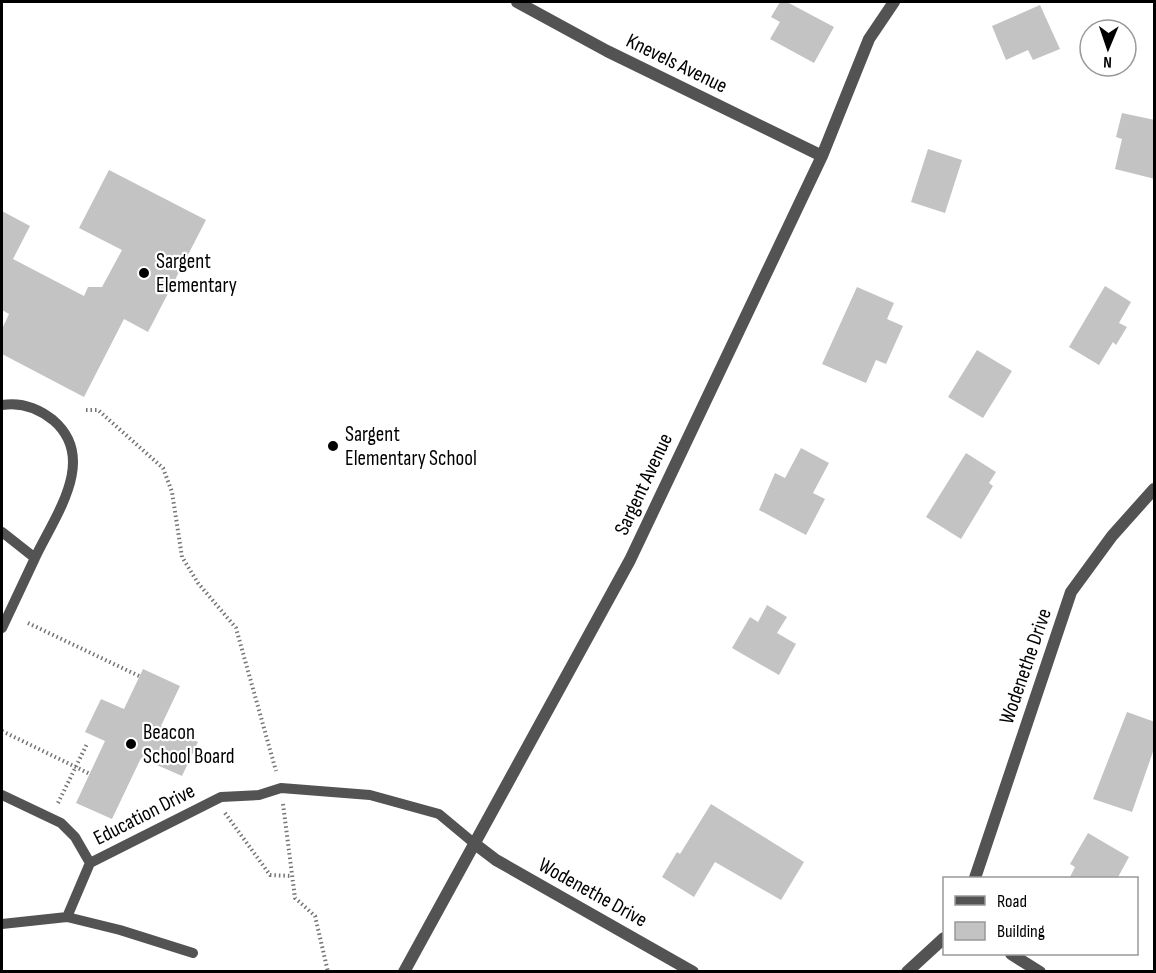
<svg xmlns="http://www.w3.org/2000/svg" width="1156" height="973" viewBox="0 0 1156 973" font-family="'Sofia Sans Condensed',sans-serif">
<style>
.building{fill:#c3c3c3}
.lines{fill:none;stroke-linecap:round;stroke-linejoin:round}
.path{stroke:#757575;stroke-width:4;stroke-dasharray:1.5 3;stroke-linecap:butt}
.service{stroke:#535353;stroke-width:10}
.minor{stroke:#535353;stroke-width:12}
.poi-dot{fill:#000;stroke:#fff;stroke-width:2}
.labels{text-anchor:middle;stroke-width:4.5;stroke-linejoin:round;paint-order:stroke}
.street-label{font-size:21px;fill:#000;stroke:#fff}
.poi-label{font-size:21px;fill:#000;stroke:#fff;text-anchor:start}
</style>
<rect width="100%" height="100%" fill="#fff"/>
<path class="building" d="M 780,2 L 787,2 L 834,27 L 814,63 L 770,39 L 780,22 L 771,17 Z
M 1040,5 L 1060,49 L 1033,60 L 1028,50 L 1006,60 L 992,26 Z
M 1122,113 L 1155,120 L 1155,179 L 1115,169 L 1122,139 L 1116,137 Z
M 928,149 L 962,160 L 945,213 L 911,202 Z
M 109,170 L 206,220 L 148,332 L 124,319 L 84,397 L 2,354 L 2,329 L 9,314 L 2,310 L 2,211 L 30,226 L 13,259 L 84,296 L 88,287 L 102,287 L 122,250 L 79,228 Z
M 1105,286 L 1131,302 L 1119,323 L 1127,327 L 1116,345 L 1113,342 L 1099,365 L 1069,347 Z
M 857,287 L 894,303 L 887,319 L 903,326 L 886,364 L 876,360 L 866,383 L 822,364 Z
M 977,350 L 1012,371 L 983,418 L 948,397 Z
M 801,448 L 829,463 L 813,493 L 825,499 L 806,535 L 759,510 L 775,473 L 785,478 Z
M 966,453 L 996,472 L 989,483 L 993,486 L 961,539 L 926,517 Z
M 767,605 L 787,617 L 777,633 L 796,644 L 779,675 L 732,648 L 750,617 L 758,622 Z
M 143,669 L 180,686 L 161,726 L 198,742 L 182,776 L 141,758 L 112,819 L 76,803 L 105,741 L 85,732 L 101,699 L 124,709 Z
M 1127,712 L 1155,722 L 1155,746 L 1132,812 L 1093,799 Z
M 711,804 L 804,862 L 781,900 L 715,862 L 694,897 L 662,877 L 677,852 L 680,854 Z
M 1088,833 L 1129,857 L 1117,879 L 1069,879 L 1075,867 L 1070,864 Z"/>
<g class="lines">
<path class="path" d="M 86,410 L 98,410 L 163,468 L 172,492 L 182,557 L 198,583 L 236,628 L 276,771
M 28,623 L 139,676
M 2,731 L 90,774
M 58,803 L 87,744
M 283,804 L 295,898 L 315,916 L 328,972
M 225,813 L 270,875 L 292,876"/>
<path class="service" d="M 2,405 C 20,402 38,408 53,420 C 99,459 54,517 35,558 L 2,532
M 2,628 L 35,558
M 2,795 L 61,823 L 75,837 L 90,863
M 67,917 L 90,863 L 221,797 L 259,795 L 281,788 L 370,795 L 439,814 L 475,844
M 2,924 L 67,917 L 120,930 L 193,953"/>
<path class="minor" d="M 517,2 L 607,51 L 822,156
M 475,844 L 496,860 L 693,972
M 975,878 L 1071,592 L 1112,536 L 1154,489
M 1011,954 L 1040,972
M 404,972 L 630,560 L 822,156 L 869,39 L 894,2
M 907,972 L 944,938"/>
</g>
<g class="poi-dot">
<circle cx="144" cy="273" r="6"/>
<circle cx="333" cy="446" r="6"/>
<circle cx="131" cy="744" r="6"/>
</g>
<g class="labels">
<g class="street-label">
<text transform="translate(677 63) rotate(26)" y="7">Knevels Avenue</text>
<text transform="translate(643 484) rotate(-65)" y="7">Sargent Avenue</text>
<text transform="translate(1025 666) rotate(-71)" y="7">Wodenethe Drive</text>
<text transform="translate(144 814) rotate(-27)" y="7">Education Drive</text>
<text transform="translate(593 892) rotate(29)" y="7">Wodenethe Drive</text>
</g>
<g class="poi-label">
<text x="156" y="268">Sargent<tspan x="156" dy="24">Elementary</tspan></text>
<text x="345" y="441">Sargent<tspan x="345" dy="24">Elementary School</tspan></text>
<text x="143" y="739">Beacon<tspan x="143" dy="24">School Board</tspan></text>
</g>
</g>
<rect width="1156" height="973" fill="none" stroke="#000000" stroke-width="6"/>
<rect x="943" y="877" width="195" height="78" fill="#ffffff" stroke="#999999" stroke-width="1.5"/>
<rect x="955" y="896" width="30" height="9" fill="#535353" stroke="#999999" stroke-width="1.5"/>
<text x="997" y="907" font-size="18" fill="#000000">Road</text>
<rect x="955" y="922" width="30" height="18" fill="#c3c3c3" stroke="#999999" stroke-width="1.5"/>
<text x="997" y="937" font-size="18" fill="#000000">Building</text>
<g transform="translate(1108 48) rotate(182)"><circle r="28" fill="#ffffff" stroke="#999999" stroke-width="1.5"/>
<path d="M0-4.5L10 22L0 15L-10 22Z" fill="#000000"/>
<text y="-9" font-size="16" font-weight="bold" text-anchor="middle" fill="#000000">N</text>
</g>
</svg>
